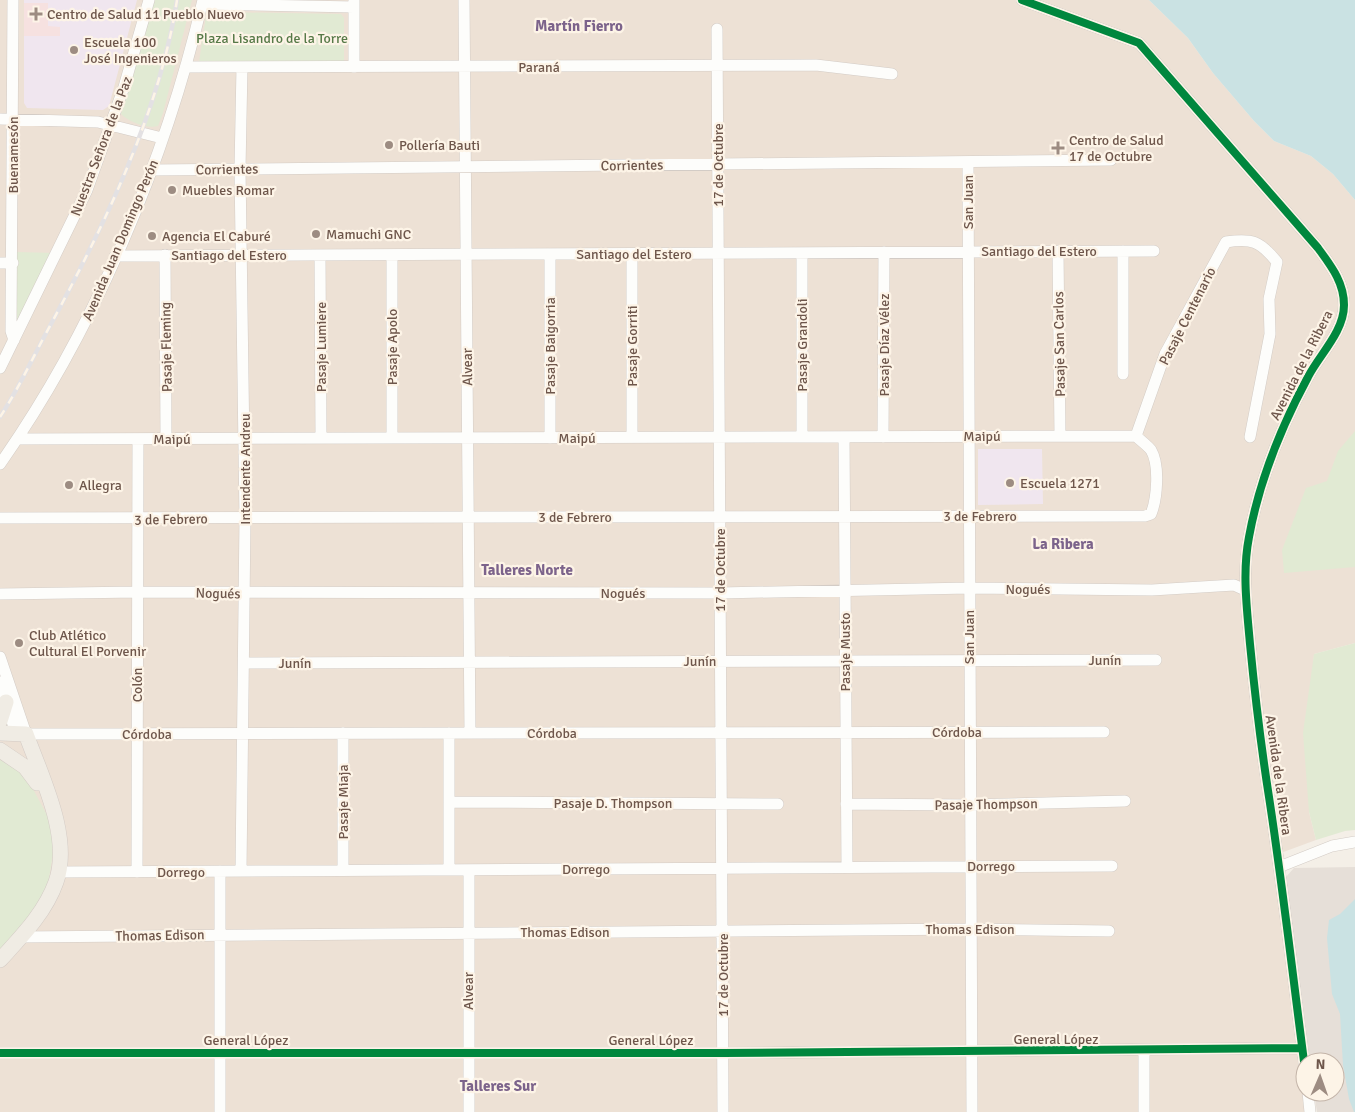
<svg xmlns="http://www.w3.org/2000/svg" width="1355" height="1112" viewBox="0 0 1355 1112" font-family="Signika,sans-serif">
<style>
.residential{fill:#ede1d5}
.industrial{fill:#e6dfd8}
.education{fill:#f0e6ef}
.medical{fill:#f6e1e0}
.green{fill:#e1ead3}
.water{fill:#cae2e3}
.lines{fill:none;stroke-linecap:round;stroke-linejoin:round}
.minor-casing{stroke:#d3ccc6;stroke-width:12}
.major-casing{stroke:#d3cbc5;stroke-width:16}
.minor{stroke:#fdfdfb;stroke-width:11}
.major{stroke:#f0ece4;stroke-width:15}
.rail-casing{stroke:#e3e1e3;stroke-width:4.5}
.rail{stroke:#fdf4e7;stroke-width:2.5;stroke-dasharray:8;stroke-linecap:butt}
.cycleway-casing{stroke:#fdf4e7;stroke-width:11}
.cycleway{stroke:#00873e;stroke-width:8}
.poi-dot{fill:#9d8c82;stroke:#fdf4e7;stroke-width:2}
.labels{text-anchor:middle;stroke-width:4.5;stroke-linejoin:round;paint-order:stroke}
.poi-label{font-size:14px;fill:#6e564b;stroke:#fdf4e7;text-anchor:start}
.park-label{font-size:14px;fill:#567947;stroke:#fdf4e7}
.street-label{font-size:14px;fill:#6e564b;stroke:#fdf4e7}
.neighbourhood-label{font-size:15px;font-weight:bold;fill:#7c638b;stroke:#fdf4e7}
</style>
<rect width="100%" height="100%" fill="#f4efe7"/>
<path class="residential" d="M 0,0 L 1149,0 L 1188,38 L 1213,73 L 1254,121 L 1274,141 L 1311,156 L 1333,174 L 1355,200 L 1355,643 L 1314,654 L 1309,812 L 1316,840 L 1278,854 L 1305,1069 L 1305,1092 L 1310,1112 L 0,1112 Z"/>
<path class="industrial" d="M 1355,867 L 1355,1112 L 1317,1112 L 1314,1092 L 1335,1092 L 1335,1062 L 1310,1062 L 1286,877 L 1294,868 Z"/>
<path class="education" d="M 24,0 L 137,0 L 109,106 L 103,110 L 27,108 L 24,103 L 24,36 L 59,36 L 59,27 L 48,27 L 48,3 L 24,3 Z
M 978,449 L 1042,449 L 1043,504 L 978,505 Z"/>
<path class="medical" d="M 24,3 L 48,3 L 48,26 L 60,27 L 60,36 L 24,36 Z"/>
<path class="green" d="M 153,0 L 192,0 L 163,113 L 158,126 C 147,129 129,122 121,114 Z
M 216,12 L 341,14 L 344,18 L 344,61 L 338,64 L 199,62 L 206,16 Z
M 16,252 L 56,253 L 16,328 Z
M 1355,431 L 1355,567 L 1284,573 L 1282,550 L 1306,488 L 1327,481 L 1338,451 Z
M 1355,643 L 1355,830 L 1345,831 L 1316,840 L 1309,812 L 1303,733 L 1314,654 Z
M 0,757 L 25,774 L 48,817 L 54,848 L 48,884 L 39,905 L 0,953 Z"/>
<path class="water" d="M 1149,0 L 1355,0 L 1355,200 L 1333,174 L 1311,156 L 1274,141 L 1254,121 L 1213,73 L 1188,38 Z
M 1355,899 L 1355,1112 L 1354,1112 L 1349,1099 L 1343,1065 L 1340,1014 L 1332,994 L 1327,938 L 1329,920 L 1340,914 Z"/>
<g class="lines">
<defs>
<path id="minor" d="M 13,0 L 11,331 L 14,340
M 464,0 L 470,733
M 1022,0 L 1139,43 L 1318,248 C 1331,266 1344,282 1344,305 C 1344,332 1319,355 1308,377 C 1281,427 1259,482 1249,537 C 1242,573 1247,609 1250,644 C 1255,696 1261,746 1269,797 C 1283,888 1293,978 1305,1069
M 202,4 L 354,7
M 717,29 L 723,1112
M 186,67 L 816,65 L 892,74
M 354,67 L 354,0
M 0,119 L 98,122 L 162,138
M 968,163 L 972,1112
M 153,170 L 1111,160
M 1058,251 L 1060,436
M 550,254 L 550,438
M 632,254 L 632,437
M 165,255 L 166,439
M 320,255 L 321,438
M 115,256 L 1154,251
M 0,263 L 13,263
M 0,368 L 87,190 L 124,87 L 149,0
M 1123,374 L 1123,251
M 1136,436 L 1165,354 L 1226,242 C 1252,238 1260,241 1277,262 L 1269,299 L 1270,334 L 1250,437
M 802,437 L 802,253
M 844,437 L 847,867
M 883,437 L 884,252
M 392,438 L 392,255
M 17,439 L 1136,436
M 0,464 C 95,329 165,161 203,0
M 0,518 L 1145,516 L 1151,514 C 1157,499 1160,465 1151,450 C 1147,445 1141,441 1136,436
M 0,594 L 138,592 L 720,593 L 969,588 L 1152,590 L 1234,585 L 1245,590
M 0,657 L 26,734 L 1104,732
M 244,663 L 1156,660
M 0,682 L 16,734
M 449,733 L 449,870
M 449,802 L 778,804
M 846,804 L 970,805 L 1125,801
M 1279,867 L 1332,846 L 1355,842
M 343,870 L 343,733
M 220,871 L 220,1112
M 241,871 L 245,518 L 240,169 L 242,67
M 59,872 L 1112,866
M 137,872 L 138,439
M 20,937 L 971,929 L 1109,931
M 0,1053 L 723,1053 L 1302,1048
M 1308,1092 L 1310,1112
M 469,1112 L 469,870
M 1144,1112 L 1144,1051"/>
<path id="major" d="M 0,721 L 6,702
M 0,733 L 26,734 C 41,776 72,837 56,882 C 45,913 21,937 0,960
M 0,750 L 25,767 L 37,783"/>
</defs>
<use href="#minor" class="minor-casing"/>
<use href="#major" class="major-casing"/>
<use href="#minor" class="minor"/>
<use href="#major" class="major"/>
<defs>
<path id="rail" d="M 0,417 C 19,388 34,355 51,324 C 104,226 160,111 177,0"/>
</defs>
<use href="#rail" class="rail-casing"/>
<use href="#rail" class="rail"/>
<defs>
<path id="cycleway" d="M 1022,0 L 1139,43 L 1318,248 C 1331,266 1344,282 1344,305 C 1344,332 1319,355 1308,377 C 1281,427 1259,482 1249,537 C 1242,573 1247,609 1250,644 C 1255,696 1261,746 1269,797 C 1283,888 1293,978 1305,1069
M 0,1053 L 723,1053 L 1302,1048"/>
</defs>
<use href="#cycleway" class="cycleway-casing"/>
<use href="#cycleway" class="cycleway"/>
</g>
<g class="poi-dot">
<path d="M33.5 6.5h5v5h5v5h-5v5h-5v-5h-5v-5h5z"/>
<circle cx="74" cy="50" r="5"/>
<circle cx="389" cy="145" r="5"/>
<path d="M1055.5 140.5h5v5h5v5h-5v5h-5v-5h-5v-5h5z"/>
<circle cx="172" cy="190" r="5"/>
<circle cx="316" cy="234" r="5"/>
<circle cx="152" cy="236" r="5"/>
<circle cx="1010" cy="483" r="5"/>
<circle cx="69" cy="485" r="5"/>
<circle cx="19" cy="643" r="5"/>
</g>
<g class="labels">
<g class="poi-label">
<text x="47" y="19">Centro de Salud 11 Pueblo Nuevo</text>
<text x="84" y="47">Escuela 100<tspan x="84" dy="16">José Ingenieros</tspan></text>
<text x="1069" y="145">Centro de Salud<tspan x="1069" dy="16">17 de Octubre</tspan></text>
<text x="399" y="150">Pollería Bauti</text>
<text x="182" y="195">Muebles Romar</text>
<text x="326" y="239">Mamuchi GNC</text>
<text x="162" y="241">Agencia El Caburé</text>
<text x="1020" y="488">Escuela 1271</text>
<text x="79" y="490">Allegra</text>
<text x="29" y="640">Club Atlético<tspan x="29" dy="16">Cultural El Porvenir</tspan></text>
</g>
<g class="park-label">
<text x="272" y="43">Plaza Lisandro de la Torre</text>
</g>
<g class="street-label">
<text x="539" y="72">Paraná</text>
<text transform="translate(101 146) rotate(-69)" y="5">Nuestra Señora de la Paz</text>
<text transform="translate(13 155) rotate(-90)" y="5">Buenamesón</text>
<text transform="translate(632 165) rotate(-1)" y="5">Corrientes</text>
<text transform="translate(718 165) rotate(-90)" y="5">17 de Octubre</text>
<text transform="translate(227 169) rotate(-1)" y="5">Corrientes</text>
<text transform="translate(968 202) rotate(-90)" y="5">San Juan</text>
<text transform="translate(120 240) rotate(-67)" y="5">Avenida Juan Domingo Perón</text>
<text x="1039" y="256">Santiago del Estero</text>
<text x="634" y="259">Santiago del Estero</text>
<text x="229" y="260">Santiago del Estero</text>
<text transform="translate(1187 316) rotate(-63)" y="5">Pasaje Centenario</text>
<text transform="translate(1059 344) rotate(-91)" y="5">Pasaje San Carlos</text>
<text transform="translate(802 345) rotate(-90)" y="5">Pasaje Grandoli</text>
<text transform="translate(884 345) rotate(-90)" y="5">Pasaje Díaz Vélez</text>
<text transform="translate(550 346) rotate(-90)" y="5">Pasaje Baigorria</text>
<text transform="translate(632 346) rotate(-90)" y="5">Pasaje Gorriti</text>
<text transform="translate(166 347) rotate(-91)" y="5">Pasaje Fleming</text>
<text transform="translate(321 347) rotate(-90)" y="5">Pasaje Lumiere</text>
<text transform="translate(392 347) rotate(-90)" y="5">Pasaje Apolo</text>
<text transform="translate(1301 365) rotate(-63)" y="5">Avenida de la Ribera</text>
<text transform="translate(467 367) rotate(-91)" y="5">Alvear</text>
<text x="982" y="441">Maipú</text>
<text x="577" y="443">Maipú</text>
<text x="172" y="444">Maipú</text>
<text transform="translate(245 469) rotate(-90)" y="5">Intendente Andreu</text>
<text x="980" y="521">3 de Febrero</text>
<text x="575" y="522">3 de Febrero</text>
<text transform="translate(171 519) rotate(-1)" y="5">3 de Febrero</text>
<text transform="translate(720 570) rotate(-90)" y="5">17 de Octubre</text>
<text x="1028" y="594">Nogués</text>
<text transform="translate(218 593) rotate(1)" y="5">Nogués</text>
<text x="623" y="598">Nogués</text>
<text transform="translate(969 637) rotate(-90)" y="5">San Juan</text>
<text transform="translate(845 652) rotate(-90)" y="5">Pasaje Musto</text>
<text x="1105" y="665">Junín</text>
<text x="700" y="666">Junín</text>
<text x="295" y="668">Junín</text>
<text transform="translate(137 685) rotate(-90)" y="5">Colón</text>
<text x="957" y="737">Córdoba</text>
<text x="552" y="738">Córdoba</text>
<text x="147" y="739">Córdoba</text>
<text transform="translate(1279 775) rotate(82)" y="5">Avenida de la Ribera</text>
<text transform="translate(343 802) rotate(-90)" y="5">Pasaje Miaja</text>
<text x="613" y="808">Pasaje D. Thompson</text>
<text transform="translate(986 804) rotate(-1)" y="5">Pasaje Thompson</text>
<text x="991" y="871">Dorrego</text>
<text x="586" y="874">Dorrego</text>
<text x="181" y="877">Dorrego</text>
<text x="970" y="934">Thomas Edison</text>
<text x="565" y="937">Thomas Edison</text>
<text transform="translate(160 935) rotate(-1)" y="5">Thomas Edison</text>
<text transform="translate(723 975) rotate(-90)" y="5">17 de Octubre</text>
<text transform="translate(468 991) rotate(-90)" y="5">Alvear</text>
<text x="1056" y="1044">General López</text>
<text x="246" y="1045">General López</text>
<text x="651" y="1045">General López</text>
</g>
<g class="neighbourhood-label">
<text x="579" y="31">Martín Fierro</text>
<text x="1063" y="549">La Ribera</text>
<text x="527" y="575">Talleres Norte</text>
<text x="498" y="1091">Talleres Sur</text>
</g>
</g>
<g transform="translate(1320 1077) rotate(2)"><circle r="24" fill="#fdf4e7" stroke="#c4b5a9"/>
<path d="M0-4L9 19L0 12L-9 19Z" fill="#9d8c82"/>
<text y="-8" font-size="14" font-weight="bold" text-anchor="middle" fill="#6e564b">N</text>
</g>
</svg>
